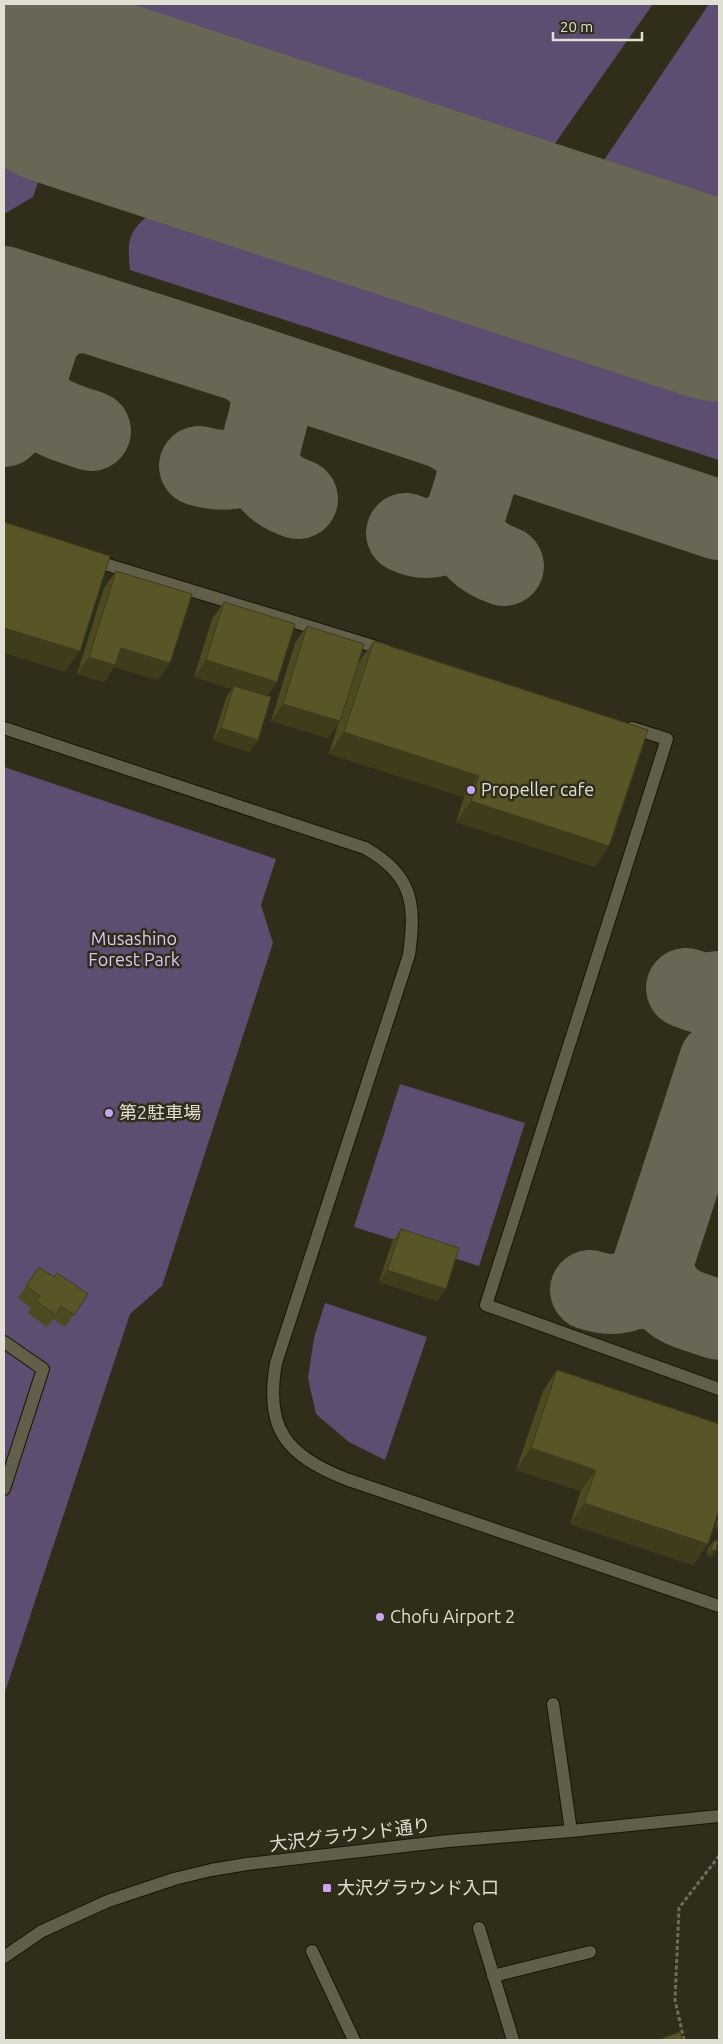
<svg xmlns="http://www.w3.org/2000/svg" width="723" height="2044" viewBox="0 0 723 2044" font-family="Ubuntu,'Noto Sans JP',sans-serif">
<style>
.green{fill:#5d4d70}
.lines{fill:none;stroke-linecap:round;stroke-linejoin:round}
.taxiway{stroke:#686654;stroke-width:80}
.runway{stroke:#686654;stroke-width:199}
.service-casing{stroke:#181604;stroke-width:14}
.pedestrian-casing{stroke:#181604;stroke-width:14}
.tertiary-casing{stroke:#181604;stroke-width:14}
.path{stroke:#6f6d5c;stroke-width:3;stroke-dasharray:4 2.5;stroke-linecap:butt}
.service{stroke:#615f4a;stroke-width:12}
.pedestrian{stroke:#615f4a;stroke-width:12}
.tertiary{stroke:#615f4a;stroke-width:12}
.wall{fill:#4d4921}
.shaded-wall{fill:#3f3c1b}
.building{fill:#5a5526;stroke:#3f3c1b}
.poi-dot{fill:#c8a6ef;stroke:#302e1a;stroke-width:2}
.labels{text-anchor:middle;stroke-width:5;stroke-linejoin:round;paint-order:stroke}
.poi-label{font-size:18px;fill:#e0dfd3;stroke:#302e1a;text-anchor:start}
.park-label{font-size:18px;fill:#dec5fb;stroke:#302e1a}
.street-label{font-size:18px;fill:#e0dfd3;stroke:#302e1a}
</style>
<rect width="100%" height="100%" fill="#302e1a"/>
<path class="green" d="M 123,4 L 653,4 L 544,159 L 119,17 Z
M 709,4 L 719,4 L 719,216 L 594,175 Z
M 4,164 L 40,176 L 33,197 L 4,214 Z
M 155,211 L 719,392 L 719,460 L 130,270 C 127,240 128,229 155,211 Z
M 4,767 L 276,859 L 261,905 L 273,943 L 162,1286 L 130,1314 L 4,1695 Z
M 400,1084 L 525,1123 L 479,1266 L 354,1227 Z
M 325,1303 L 427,1337 L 385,1460 L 349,1442 L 316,1414 L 308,1378 L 314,1338 Z"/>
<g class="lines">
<path class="taxiway" d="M 4,73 L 32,76
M 4,286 L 242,362 L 719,520
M 29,368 C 25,413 56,419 91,431
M 4,427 L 14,415 L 17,408 L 40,338 C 54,318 69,311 92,314
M 446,430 C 479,447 482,464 471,497 C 469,504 465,512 465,520 C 463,544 484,559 504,566
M 259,451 C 260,476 274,491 298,499
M 199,466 C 219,472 245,473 258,452 C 262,446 263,437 265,430 C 275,397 274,380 242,362
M 406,533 C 429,544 448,536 465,518
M 686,988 L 700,993 L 719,991
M 653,1266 C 663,1307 684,1308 719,1320
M 590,1290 C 613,1298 632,1294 649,1276 L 719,1061"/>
<path class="runway" d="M 60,85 L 719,302"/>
<defs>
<path id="service" d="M 92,560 L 386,650
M 4,728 L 365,848 C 413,875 416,904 409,955 L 276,1363 C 264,1430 287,1455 346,1479 L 719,1606
M 632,728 L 667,739 L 486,1305 L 719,1389
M 553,1704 L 571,1831
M 479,1928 L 513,2040
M 312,1951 L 354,2040
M 493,1976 L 590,1952"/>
<path id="pedestrian" d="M 4,1342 L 43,1369 L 4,1489"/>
<path id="tertiary" d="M 4,1957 L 42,1931 L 108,1901 L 174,1879 L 211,1870 L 247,1864 L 448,1841 L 571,1831 L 719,1816"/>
</defs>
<use href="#service" class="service-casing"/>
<use href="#pedestrian" class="pedestrian-casing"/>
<use href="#tertiary" class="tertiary-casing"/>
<path class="path" d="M 684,2040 L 675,2000 L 679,1908 L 719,1856"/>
<use href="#service" class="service"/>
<use href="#pedestrian" class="pedestrian"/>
<use href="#tertiary" class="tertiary"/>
</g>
<path class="wall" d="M 116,571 L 158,680 L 114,667 L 104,682 L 77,674 L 104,588 Z
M 224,602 L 267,696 L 258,740 L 249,752 L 213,740 L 226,698 L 232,689 L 194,677 L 212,619 Z
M 307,626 L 359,662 L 374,641 L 595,867 L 456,822 L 464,797 L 329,754 L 339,721 L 328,738 L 271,721 L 295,643 Z
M 401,1229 L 446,1289 L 437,1301 L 379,1282 L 392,1242 Z
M 39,1267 L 54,1277 L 88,1294 L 65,1327 L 53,1319 L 47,1327 L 28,1313 L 31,1308 L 18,1298 Z
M 557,1370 L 708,1544 L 693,1565 L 570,1524 L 581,1491 L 516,1470 L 543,1391 Z
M 719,1516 L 719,1529 L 715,1528 Z
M 713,1542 L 712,1557 L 707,1556 L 708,1548 Z"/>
<path class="shaded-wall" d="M 4,628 L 80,651 L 65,672 L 4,653 Z
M 121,648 L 170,663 L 158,680 L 114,667 L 104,682 L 77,674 L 89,657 Z
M 206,660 L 277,682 L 265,699 L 234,686 L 232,689 L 194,677 Z
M 283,704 L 340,721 L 328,738 L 271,721 Z
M 221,728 L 258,740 L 249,752 L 213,740 Z
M 344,732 L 479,776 L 464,797 L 329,754 Z
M 471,801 L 609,846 L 595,867 L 456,822 Z
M 387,1270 L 446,1289 L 437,1301 L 379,1282 Z
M 531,1448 L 596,1470 L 581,1491 L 516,1470 Z
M 584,1503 L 708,1544 L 693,1565 L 570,1524 Z
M 719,1523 L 719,1529 L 715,1528 Z
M 711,1550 L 716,1551 L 712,1557 L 707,1556 Z"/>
<path class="building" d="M 4,522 L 110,556 L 80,651 L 4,628 Z
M 116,571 L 192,594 L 170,663 L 121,648 L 115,665 L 89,657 Z
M 224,602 L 295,624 L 277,682 L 206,660 Z
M 307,626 L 364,644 L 340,721 L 283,704 Z
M 374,641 L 648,730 L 609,846 L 471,801 L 479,776 L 344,732 Z
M 234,686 L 271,697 L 258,740 L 221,728 Z
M 401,1229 L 459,1248 L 446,1289 L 387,1270 Z
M 39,1267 L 54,1277 L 57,1273 L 88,1294 L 74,1315 L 61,1306 L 56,1315 L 36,1301 L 40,1296 L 26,1286 Z
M 557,1370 L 719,1424 L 719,1510 L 708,1544 L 584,1503 L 596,1470 L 531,1448 Z
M 718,1540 L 716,1551 L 711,1550 L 713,1542 Z
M 680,2032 L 683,2040 L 657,2040 Z"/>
<g class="poi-dot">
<circle cx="471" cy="790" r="5"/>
<circle cx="109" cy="1113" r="5"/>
<circle cx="380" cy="1617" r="5"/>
<rect x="322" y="1883" width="10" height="10" rx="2.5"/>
</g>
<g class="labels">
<g class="poi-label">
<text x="481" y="796">Propeller cafe</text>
<text x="119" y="1119">第2駐車場</text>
<text x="390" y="1623">Chofu Airport 2</text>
<text x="337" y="1894">大沢グラウンド入口</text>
</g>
<g class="park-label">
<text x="134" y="945">Musashino<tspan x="134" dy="21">Forest Park</tspan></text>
</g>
<g class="street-label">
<text transform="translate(350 1835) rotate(-7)" y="6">大沢グラウンド通り</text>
</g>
</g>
<rect width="723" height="2044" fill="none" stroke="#e0dfd3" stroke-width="10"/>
<path d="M553 32v8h89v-8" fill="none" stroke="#e0dfd3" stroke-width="2.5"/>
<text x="560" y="32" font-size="15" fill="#e0dfd3" stroke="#302e1a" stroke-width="4" paint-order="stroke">20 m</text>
</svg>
